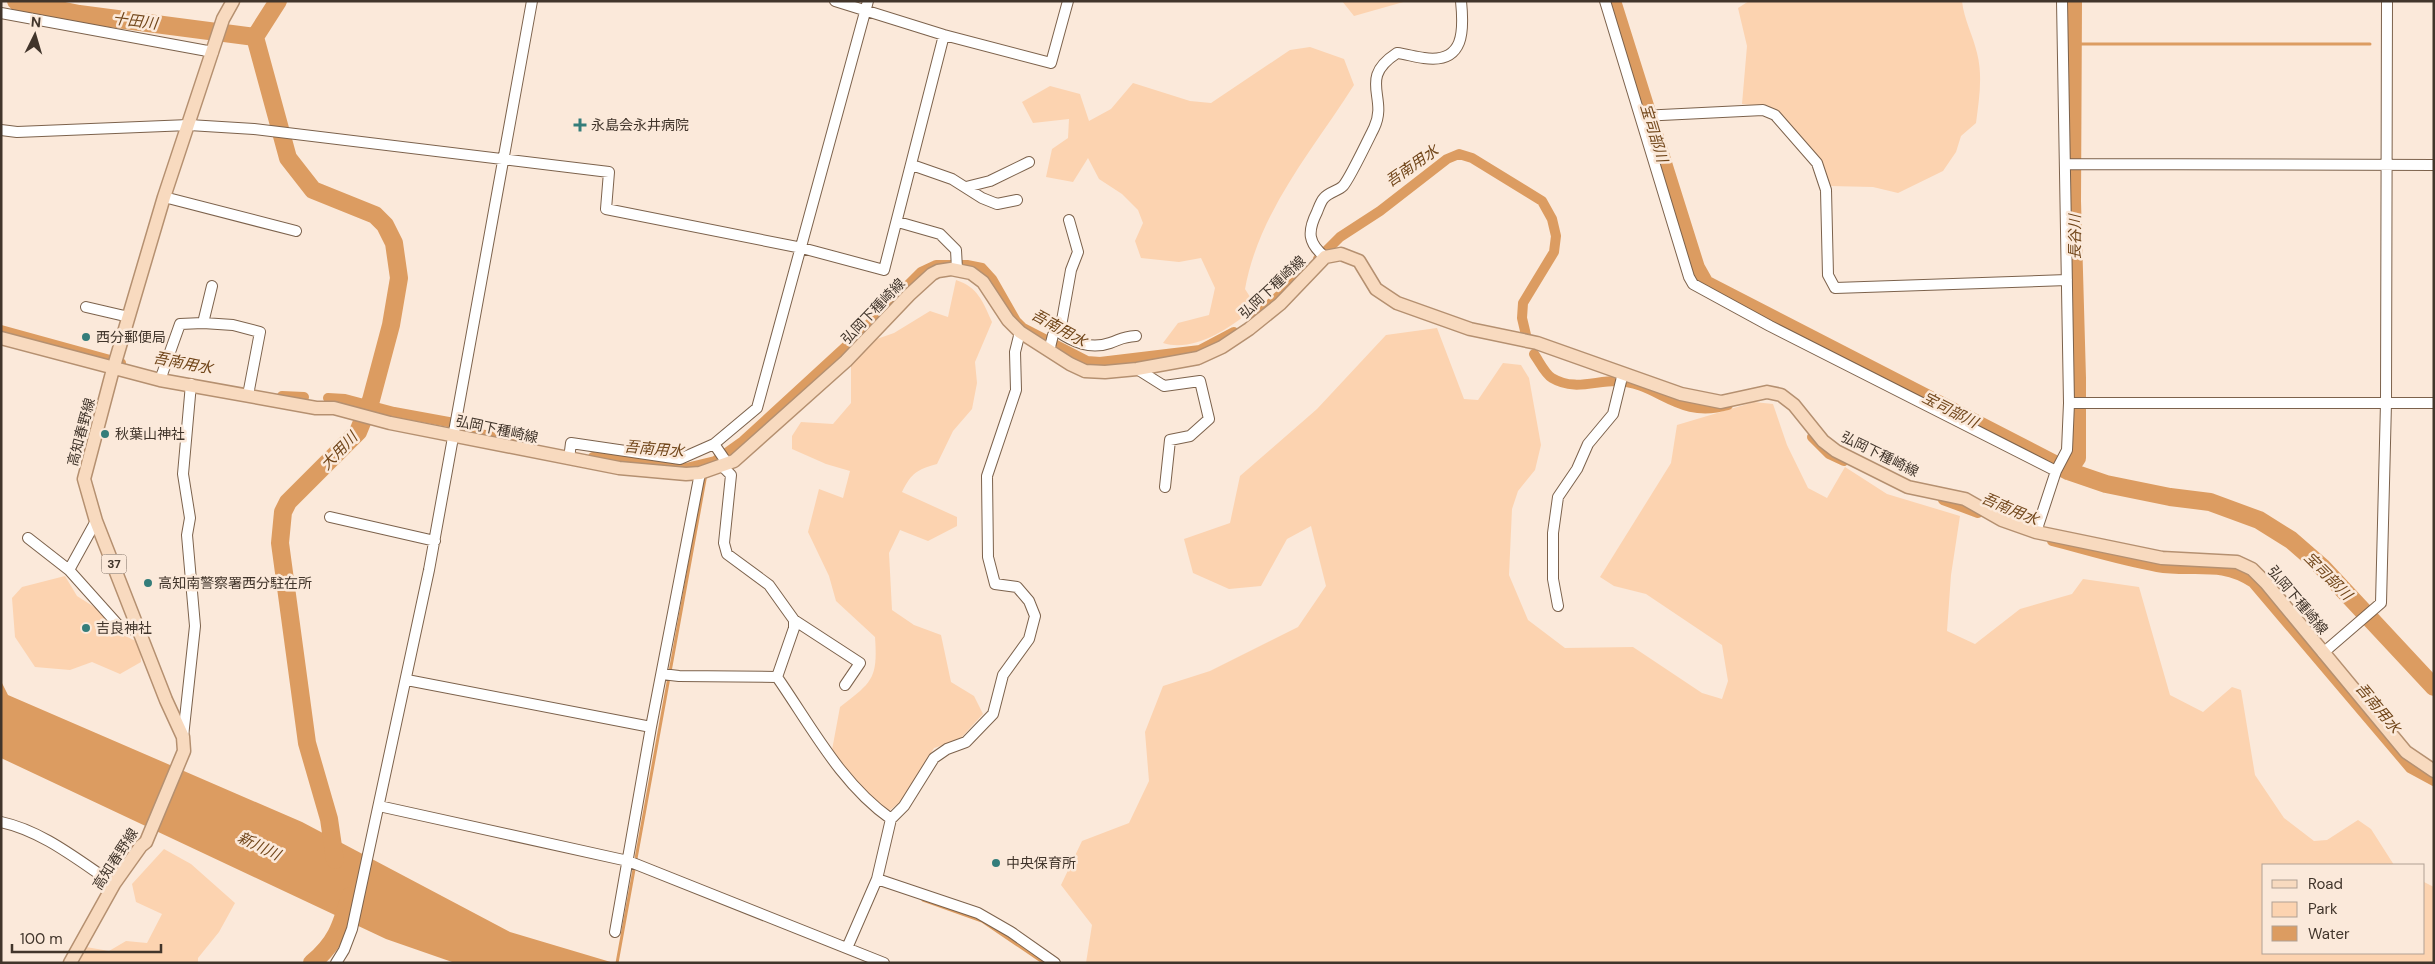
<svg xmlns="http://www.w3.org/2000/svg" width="2435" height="964" viewBox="0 0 2435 964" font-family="'DM Sans','Noto Sans JP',sans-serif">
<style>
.green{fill:#fcd3b0}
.water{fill:#dc9c61}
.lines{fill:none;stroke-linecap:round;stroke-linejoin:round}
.stream{stroke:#dc9c61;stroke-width:3}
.canal{stroke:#dc9c61;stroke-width:10}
.river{stroke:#dc9c61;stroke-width:18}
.minor-casing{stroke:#7c624c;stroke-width:12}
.major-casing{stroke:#b59070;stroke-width:15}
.minor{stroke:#fff;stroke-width:10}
.major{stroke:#f8dabf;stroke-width:12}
.poi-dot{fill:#347d7a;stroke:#fbe9da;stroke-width:2}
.labels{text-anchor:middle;stroke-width:5;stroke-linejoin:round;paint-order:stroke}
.shield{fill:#fbe9da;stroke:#796b60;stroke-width:1}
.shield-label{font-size:12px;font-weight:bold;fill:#41352b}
.poi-label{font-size:14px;fill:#41352b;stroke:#fbe9da;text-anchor:start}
.street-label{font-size:14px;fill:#41352b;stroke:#fbe9da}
.water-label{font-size:15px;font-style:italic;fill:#71461a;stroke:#fbe9da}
</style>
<rect width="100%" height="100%" fill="#fbe9da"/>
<path class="green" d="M 1342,1 L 1407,1 L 1354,16 Z
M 1749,1 L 1962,1 C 1964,20 1973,35 1977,53 C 1983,76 1979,100 1976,123 L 1961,136 L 1956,152 L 1943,171 L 1898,193 L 1873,187 L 1830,186 C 1819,154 1795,120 1761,107 C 1756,105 1748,105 1742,104 L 1747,46 L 1738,8 Z
M 1310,47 L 1344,59 L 1354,85 C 1313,150 1259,211 1245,289 L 1252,300 L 1248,313 C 1226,331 1192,352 1163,343 L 1178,323 L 1209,315 L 1215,288 L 1201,258 L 1179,262 L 1141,258 L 1135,241 L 1143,223 L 1138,210 L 1122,194 L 1099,179 L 1088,158 L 1073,182 L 1046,177 L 1052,149 L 1068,138 L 1069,119 L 1033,123 L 1022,102 L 1050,86 L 1080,94 L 1089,121 L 1111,109 L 1133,83 L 1190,101 L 1211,103 L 1290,50 Z
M 956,280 C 978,287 983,302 992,322 L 975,362 L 977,383 L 972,409 L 953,431 L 937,464 C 917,470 912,472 902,492 L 957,517 L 957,526 L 928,541 L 900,530 L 889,553 L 892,610 L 914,625 L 941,635 L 951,682 L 974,696 L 983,714 L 959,740 L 934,748 L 917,775 L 911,794 L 886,813 L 870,802 L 832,750 L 840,707 C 872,682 878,679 875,637 L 836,601 L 829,576 L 808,532 L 819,489 L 843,498 L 850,471 L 826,464 L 792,449 L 792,436 L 801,422 L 833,424 L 851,403 L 851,358 L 874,340 L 894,333 L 930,311 L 948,317 Z
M 1437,328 L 1464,399 L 1478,400 L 1503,363 L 1521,365 L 1529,378 L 1541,445 L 1535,470 L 1518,491 L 1512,509 L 1509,575 L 1528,620 L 1565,648 L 1633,647 L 1702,693 L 1722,699 L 1728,681 L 1722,645 L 1646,594 L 1614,586 L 1600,577 L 1671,463 L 1677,425 L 1754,402 L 1773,404 L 1787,445 L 1808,488 L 1827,498 L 1845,467 L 1887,494 L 1960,516 L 1951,575 L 1947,631 L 1975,644 L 2020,609 L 2072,594 L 2083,579 L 2139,587 L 2170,695 L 2203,712 L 2232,687 L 2241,690 L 2255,775 L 2284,818 L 2314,841 L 2327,840 L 2358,820 L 2371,829 L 2394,865 L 2264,865 L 2264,953 L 2424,953 L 2424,882 L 2434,887 L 2434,963 L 1086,963 L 1092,925 L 1061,885 L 1082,841 L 1129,823 L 1149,781 L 1145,732 L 1163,686 L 1210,671 L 1298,627 L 1326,586 L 1311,526 L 1287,539 L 1261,586 L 1229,589 L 1193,573 L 1184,539 L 1230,523 L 1240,476 L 1317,409 L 1386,335 Z
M 65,576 L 77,596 L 99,610 L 119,633 L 140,643 L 141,662 L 120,674 L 92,662 L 70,670 L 35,667 L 15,637 L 12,598 L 22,587 Z
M 164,849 L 191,864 L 235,903 L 219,932 L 198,958 L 198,963 L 79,963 L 86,947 L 109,951 L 126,941 L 147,943 L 162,914 L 136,902 L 132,884 Z"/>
<path class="water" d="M 1,681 L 8,695 L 302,822 L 510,932 L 614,963 L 455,963 L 386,939 L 1,758 Z"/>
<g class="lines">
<path class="stream" d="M 2073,44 L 2370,44
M 923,900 L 982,921 L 1044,963
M 617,963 L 706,474"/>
<path class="canal" d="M 1318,259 L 1340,237 L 1380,211 L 1447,159 L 1459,154 L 1472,158 L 1542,201 L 1552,219 L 1556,236 L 1554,252 L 1523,303 L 1522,318 L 1526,335
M 1256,317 L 1295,281
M 1,330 L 121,363
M 1534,354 C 1539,361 1545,374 1552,378 C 1574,391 1594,381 1616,381 C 1659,382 1677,420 1728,405
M 282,396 L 304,397
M 328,398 L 345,399 L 394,412 L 465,425 L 475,433 L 515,441
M 1812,437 L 1829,454 L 1844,461
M 593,457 L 686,468 L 715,461 L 743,441 L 853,340 L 921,272 L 936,265 L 967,265 L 982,268 L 992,279 L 1016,321 L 1023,328 L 1087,361 L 1100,362 L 1200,350 L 1234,332
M 1943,500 L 1978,513
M 2052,541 C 2087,550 2122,561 2157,567 C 2193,573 2221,561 2253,583 L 2410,768 L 2434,781"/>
<path class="river" d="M 16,1 L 79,14 L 255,37
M 278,1 L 255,37 L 288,158 L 313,190 L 375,215 L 385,225 L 394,243 L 399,278 L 391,325 L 371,400 L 358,432 L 288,502 L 283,512 L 280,543 L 307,743 L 329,819 L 335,860
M 1612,1 L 1696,268 L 1705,284 L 2068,471 L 2106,484 L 2170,497 L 2210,502 L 2259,520 L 2291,540 L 2322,567 L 2434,687
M 2068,471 L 2077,458 L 2077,378 L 2072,201 L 2073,1
M 312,963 C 337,942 341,926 350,896"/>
<defs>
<path id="minor" d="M 835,1 L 944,35 L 1051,63 L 1068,1
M 1605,1 L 1689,277 L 1693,284 L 1770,326 L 2056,471
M 1,13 L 213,52
M 1641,116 L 1763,110 L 1775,115 L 1817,163 L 1826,190 L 1828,275 L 1835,288 L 2067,280
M 1,130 L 17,132 L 189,125 L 254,129 L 609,172 L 606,209 L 802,248 L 884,270 L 944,35
M 2066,164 L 2434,165
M 912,165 L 952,179 L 982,198 L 997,204 L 1017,200
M 966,187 L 990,181 L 1029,162
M 164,197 L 296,231
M 898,222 L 940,234 L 956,250 L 957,269
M 1325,257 C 1308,243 1307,232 1317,212 C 1319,207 1321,201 1324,198 C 1329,192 1338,191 1343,186 C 1349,180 1369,138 1374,128 C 1389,97 1357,79 1397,53 C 1406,54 1415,57 1424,58 C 1465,64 1464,30 1461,1
M 86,307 L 129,317
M 203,323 L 233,325 L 260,332 L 248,395
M 1057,331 C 1073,342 1090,350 1110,343 C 1122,339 1121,337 1136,336
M 1049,351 L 1053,335 L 1061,326 L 1071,270 L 1078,252 L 1069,220
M 1137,369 L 1164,386 L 1200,381 L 1209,419 L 1190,436 L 1170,440 L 1165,487
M 160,380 L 180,324 L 203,323 L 212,286
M 2069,403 L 2434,403
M 714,444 L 727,463
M 569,459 L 571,443 L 680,459 L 714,444 L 757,408 L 868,1
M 722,466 L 731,475 L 724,543 L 727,554 L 769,585 L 794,620 L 794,628 L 777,677 C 811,726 841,784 891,819 L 877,879 L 978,913 L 1011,932 L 1055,963
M 330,517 L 435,541
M 96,521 L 69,570 L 120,627 L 141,631
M 2036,532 L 2056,471 L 2067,450 L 2069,403 L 2062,1
M 28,538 L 69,570
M 1558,606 L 1553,579 L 1553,533 L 1558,497 L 1577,469 L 1588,444 L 1613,414 L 1623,373
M 794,620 L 860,663 L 845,685
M 2323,653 L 2381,603 L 2386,403 L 2387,1
M 662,674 L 679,676 L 777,677
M 407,680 L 651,727
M 183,737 L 195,626 L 187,535 L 190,518 L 183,474 L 191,384
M 379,806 L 628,861 L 884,963
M 891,819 L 904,806 L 934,758 L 947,749 L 966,742 L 993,714 L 1003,675 L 1029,639 L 1035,616 L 1029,601 L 1017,587 L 995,584 L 988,557 L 987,476 L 1016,390 L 1015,352 L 1020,332
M 1,822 C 43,831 79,861 114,884
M 615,932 L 651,727 L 700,473
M 847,948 L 877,879
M 336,963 L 344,950 L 352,929 L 429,570 L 532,1"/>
<path id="major" d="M 1,338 L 160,380 L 316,408 L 334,408 L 390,423 L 619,468 L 686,474 L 700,473 L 734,461 L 846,361 L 909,295 L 932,274 L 938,271 L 951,269 L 971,273 L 983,282 L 1008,320 L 1020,332 L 1070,364 L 1085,371 L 1105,372 L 1137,369 L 1198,358 L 1222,347 L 1249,329 L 1280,304 L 1325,257 L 1341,254 L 1359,261 L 1376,289 L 1397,303 L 1470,329 L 1537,343 L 1681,394 L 1721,402 L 1767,392 L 1781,395 L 1794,405 L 1823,441 L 1836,451 L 1908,487 L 1965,499 L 2002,520 L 2036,532 L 2162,558 L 2237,562 L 2252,569 L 2266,583 L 2406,752 L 2434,771
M 70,963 L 114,884 L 141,846 L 146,842 L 184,751 L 183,737 L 166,700 L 96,521 L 84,479 L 112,373 L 164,197 L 223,19 L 233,1"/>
</defs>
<use href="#minor" class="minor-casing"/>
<use href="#major" class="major-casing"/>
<use href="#minor" class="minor"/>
<use href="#major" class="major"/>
</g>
<g class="poi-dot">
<path d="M577.5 117.5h5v5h5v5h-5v5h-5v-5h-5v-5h5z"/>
<circle cx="86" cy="337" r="5"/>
<circle cx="105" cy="434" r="5"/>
<circle cx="148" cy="583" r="5"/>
<circle cx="86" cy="628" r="5"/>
<circle cx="996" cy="863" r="5"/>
</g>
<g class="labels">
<rect class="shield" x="101.5" y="554.5" width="25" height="19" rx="4"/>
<g class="shield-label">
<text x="114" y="568">37</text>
</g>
<g class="poi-label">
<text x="591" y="130">永島会永井病院</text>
<text x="96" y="342">西分郵便局</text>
<text x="115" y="439">秋葉山神社</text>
<text x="158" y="588">高知南警察署西分駐在所</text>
<text x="96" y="633">吉良神社</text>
<text x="1006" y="868">中央保育所</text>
</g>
<g class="street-label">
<text transform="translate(1272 287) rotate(-43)" y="5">弘岡下種崎線</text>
<text transform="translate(873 311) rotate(-46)" y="5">弘岡下種崎線</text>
<text transform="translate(497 429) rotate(12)" y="5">弘岡下種崎線</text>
<text transform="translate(81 432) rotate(-75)" y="5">高知春野線</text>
<text transform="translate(1880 454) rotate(26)" y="5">弘岡下種崎線</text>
<text transform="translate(2298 600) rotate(50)" y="5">弘岡下種崎線</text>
<text transform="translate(115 859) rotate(-57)" y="5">高知春野線</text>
</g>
<g class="water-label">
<text transform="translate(135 21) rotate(7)" y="5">十田川</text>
<text transform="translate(1654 133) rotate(73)" y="5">宝司部川</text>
<text transform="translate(1412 166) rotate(-35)" y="5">吾南用水</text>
<text transform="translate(2075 237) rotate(-90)" y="5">長谷川</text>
<text transform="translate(1059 328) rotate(29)" y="5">吾南用水</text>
<text transform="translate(183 363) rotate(11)" y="5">吾南用水</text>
<text transform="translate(1950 410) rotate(27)" y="5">宝司部川</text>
<text transform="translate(654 449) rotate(5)" y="5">吾南用水</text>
<text transform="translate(339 451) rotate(-46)" y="5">大用川</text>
<text transform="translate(2010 509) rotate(23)" y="5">吾南用水</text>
<text transform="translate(2328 576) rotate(45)" y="5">宝司部川</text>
<text transform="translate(2378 708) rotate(50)" y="5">吾南用水</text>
<text transform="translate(259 846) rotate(26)" y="5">新川川</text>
</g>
</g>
<rect width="2435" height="964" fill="none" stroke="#41352b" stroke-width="5"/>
<rect x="2262" y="864" width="162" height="90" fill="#fbe9da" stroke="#b1a194"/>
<rect x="2272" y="880" width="25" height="8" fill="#f8dabf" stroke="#b1a194"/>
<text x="2308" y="889" font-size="15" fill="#41352b">Road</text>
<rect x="2272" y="902" width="25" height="15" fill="#fcd3b0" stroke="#b1a194"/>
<text x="2308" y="914" font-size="15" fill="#41352b">Park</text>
<rect x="2272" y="926" width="25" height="15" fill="#dc9c61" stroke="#b1a194"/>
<text x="2308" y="939" font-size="15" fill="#41352b">Water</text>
<g transform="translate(35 35) rotate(5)" stroke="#fbe9da" stroke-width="4" paint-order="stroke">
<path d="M0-4L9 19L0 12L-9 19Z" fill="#41352b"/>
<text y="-8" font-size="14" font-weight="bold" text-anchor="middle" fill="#41352b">N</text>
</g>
<path d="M12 944v8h149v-8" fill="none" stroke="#41352b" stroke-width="2.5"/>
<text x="20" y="944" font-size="15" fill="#41352b" stroke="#fbe9da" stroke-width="4" paint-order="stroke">100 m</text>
</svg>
